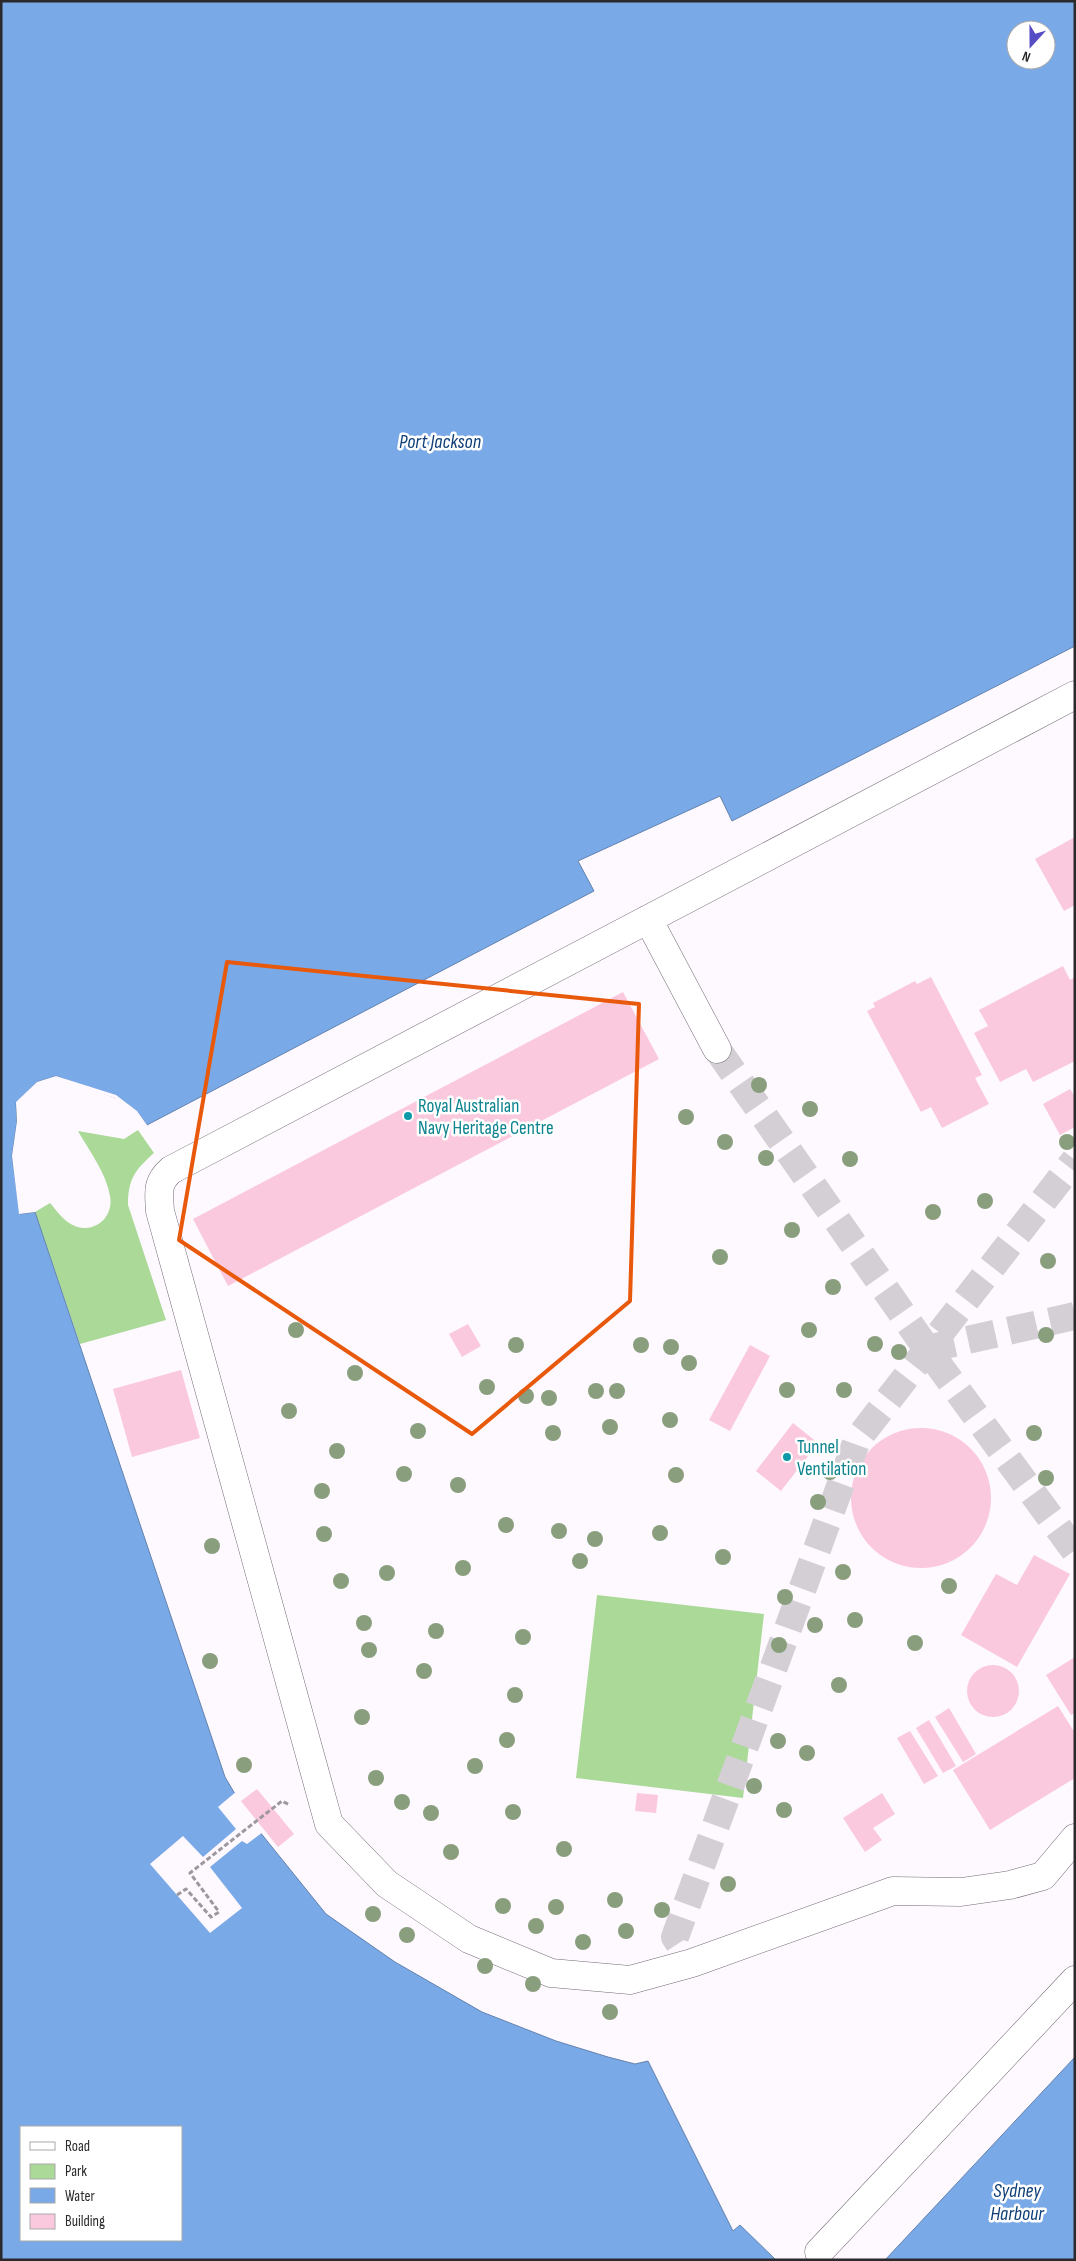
<svg xmlns="http://www.w3.org/2000/svg" width="1076" height="2261" viewBox="0 0 1076 2261" font-family="'Sofia Sans Condensed',sans-serif">
<style>
.green{fill:#aad998}
.water{fill:#79a9e6;stroke:#6283ae;fill-rule:evenodd}
.pier{fill:#fef8ff}
.building{fill:#fbc9de}
.lines{fill:none;stroke-linecap:round;stroke-linejoin:round}
.minor-tunnel{stroke:#d4cfd5;stroke-width:28;stroke-dasharray:28 14;stroke-linecap:butt}
.minor-casing{stroke:#736b75;stroke-width:29}
.path{stroke:#9d989e;stroke-width:3;stroke-dasharray:5 2.5;stroke-linecap:butt}
.minor{stroke:#fff;stroke-width:28}
.tree{fill:#899e7d}
.marked{fill:none;stroke:#e8590c;stroke-width:4;stroke-linejoin:round}
.culture-dot{fill:#0f9aa8;stroke:#fff;stroke-width:2}
.labels{text-anchor:middle;stroke-width:5;stroke-linejoin:round;paint-order:stroke}
.culture-label{font-size:19px;fill:#0d838f;stroke:#fff;text-anchor:start}
.water-label{font-size:20px;font-style:italic;fill:#0f3f77;stroke:#fff}
</style>
<rect width="100%" height="100%" fill="#fef8ff"/>
<path class="green" d="M 138,1130 L 154,1153 C 135,1170 128,1179 128,1205 L 166,1320 L 80,1344 L 35,1212 L 50,1203 C 57,1211 64,1222 75,1226 C 95,1234 114,1217 110,1196 C 106,1173 90,1152 78,1131 L 124,1139 Z
M 597,1595 L 764,1614 L 743,1798 L 576,1778 Z"/>
<path class="water" d="M 1,1 L 1075,1 L 1075,646 L 732,821 L 720,796 L 578,861 L 594,891 L 147,1125 L 137,1112 L 122,1100 L 56,1076 L 37,1082 L 16,1103 L 17,1121 L 12,1156 L 20,1214 L 35,1212 L 225,1777 L 251,1821 L 326,1914 L 395,1962 L 482,2012 L 556,2041 L 608,2057 L 635,2064 L 648,2061 L 733,2231 L 740,2225 L 776,2260 L 1,2260 ZM 1016,30 L 1046,30 L 1046,60 L 1016,60 ZM 21,2127 L 181,2127 L 181,2240 L 21,2240 Z
M 1075,2057 L 1075,2260 L 885,2260 Z"/>
<path class="pier" d="M 56,1076 L 116,1095 L 137,1111 L 147,1125 L 144,1126 L 136,1113 L 115,1098 L 56,1079 L 38,1084 L 18,1103 L 19,1121 L 14,1156 L 21,1211 L 35,1209 L 35,1212 L 19,1214 L 12,1156 L 17,1121 L 16,1102 L 37,1082 Z
M 237,1791 L 253,1820 L 263,1832 L 247,1844 L 242,1841 L 210,1867 L 242,1908 L 210,1933 L 150,1864 L 183,1836 L 203,1857 L 236,1829 L 218,1807 Z"/>
<path class="building" d="M 1075,837 L 1075,905 L 1064,911 L 1035,859 Z
M 1063,966 L 1070,980 L 1075,977 L 1075,1061 L 1033,1082 L 1026,1069 L 1000,1082 L 974,1033 L 988,1026 L 979,1010 Z
M 931,977 L 982,1075 L 975,1078 L 989,1104 L 942,1128 L 931,1107 L 921,1112 L 867,1011 L 875,1007 L 873,1003 L 915,981 L 917,984 Z
M 623,992 L 659,1059 L 228,1286 L 193,1219 Z
M 1070,1089 L 1075,1097 L 1075,1127 L 1060,1135 L 1043,1104 Z
M 468,1324 L 481,1346 L 462,1357 L 449,1334 Z
M 750,1345 L 770,1356 L 730,1431 L 709,1420 Z
M 181,1370 L 200,1438 L 132,1457 L 113,1389 Z
M 793,1423 L 818,1443 L 781,1491 L 756,1471 Z
M851 1498a70 70 0 1 1 140 0a70 70 0 1 1-140 0Z
M 1034,1555 L 1070,1574 L 1017,1667 L 961,1635 L 996,1574 L 1017,1585 Z
M 1075,1657 L 1075,1713 L 1071,1715 L 1046,1675 Z
M967 1691a26 26 0 1 1 52 0a26 26 0 1 1-52 0Z
M 1058,1706 L 1075,1733 L 1075,1778 L 990,1830 L 953,1770 Z
M 949,1708 L 976,1754 L 963,1762 L 935,1717 Z
M 929,1720 L 956,1766 L 943,1773 L 916,1728 Z
M 910,1731 L 938,1776 L 924,1784 L 897,1738 Z
M 257,1789 L 294,1834 L 278,1847 L 241,1801 Z
M 637,1793 L 658,1795 L 656,1813 L 635,1811 Z
M 882,1793 L 895,1814 L 873,1828 L 882,1840 L 865,1852 L 843,1818 Z"/>
<g class="lines">
<path class="minor-tunnel" d="M 717,1049 L 927,1349 L 1075,1551
M 927,1349 L 1075,1316
M 679,1943 L 675,1937 L 857,1440 L 1075,1160"/>
<defs>
<path id="minor" d="M 1075,695 L 171,1170 C 156,1183 159,1193 160,1211 L 329,1824 L 387,1884 L 469,1939 L 551,1973 L 630,1980 L 692,1963 L 893,1891 L 961,1892 L 1010,1885 L 1043,1876 L 1075,1838
M 648,919 L 717,1049
M 819,2252 L 1075,1980"/>
</defs>
<use href="#minor" class="minor-casing"/>
<path class="path" d="M 177,1895 L 186,1889 L 211,1917 L 219,1912 L 190,1873 L 282,1801 L 290,1805"/>
<use href="#minor" class="minor"/>
</g>
<g class="tree">
<circle cx="759" cy="1085" r="8"/>
<circle cx="810" cy="1109" r="8"/>
<circle cx="686" cy="1117" r="8"/>
<circle cx="725" cy="1142" r="8"/>
<circle cx="1067" cy="1142" r="8"/>
<circle cx="766" cy="1158" r="8"/>
<circle cx="850" cy="1159" r="8"/>
<circle cx="985" cy="1201" r="8"/>
<circle cx="933" cy="1212" r="8"/>
<circle cx="792" cy="1230" r="8"/>
<circle cx="720" cy="1257" r="8"/>
<circle cx="1048" cy="1261" r="8"/>
<circle cx="833" cy="1287" r="8"/>
<circle cx="296" cy="1330" r="8"/>
<circle cx="809" cy="1330" r="8"/>
<circle cx="1046" cy="1335" r="8"/>
<circle cx="875" cy="1344" r="8"/>
<circle cx="516" cy="1345" r="8"/>
<circle cx="641" cy="1345" r="8"/>
<circle cx="671" cy="1347" r="8"/>
<circle cx="899" cy="1352" r="8"/>
<circle cx="689" cy="1363" r="8"/>
<circle cx="355" cy="1373" r="8"/>
<circle cx="487" cy="1387" r="8"/>
<circle cx="787" cy="1390" r="8"/>
<circle cx="844" cy="1390" r="8"/>
<circle cx="596" cy="1391" r="8"/>
<circle cx="617" cy="1391" r="8"/>
<circle cx="526" cy="1396" r="8"/>
<circle cx="549" cy="1398" r="8"/>
<circle cx="289" cy="1411" r="8"/>
<circle cx="670" cy="1420" r="8"/>
<circle cx="610" cy="1427" r="8"/>
<circle cx="418" cy="1431" r="8"/>
<circle cx="553" cy="1433" r="8"/>
<circle cx="1034" cy="1433" r="8"/>
<circle cx="337" cy="1451" r="8"/>
<circle cx="830" cy="1472" r="8"/>
<circle cx="404" cy="1474" r="8"/>
<circle cx="676" cy="1475" r="8"/>
<circle cx="1046" cy="1478" r="8"/>
<circle cx="458" cy="1485" r="8"/>
<circle cx="322" cy="1491" r="8"/>
<circle cx="818" cy="1502" r="8"/>
<circle cx="506" cy="1525" r="8"/>
<circle cx="559" cy="1531" r="8"/>
<circle cx="660" cy="1533" r="8"/>
<circle cx="324" cy="1534" r="8"/>
<circle cx="595" cy="1539" r="8"/>
<circle cx="212" cy="1546" r="8"/>
<circle cx="723" cy="1557" r="8"/>
<circle cx="580" cy="1561" r="8"/>
<circle cx="463" cy="1568" r="8"/>
<circle cx="843" cy="1572" r="8"/>
<circle cx="387" cy="1573" r="8"/>
<circle cx="341" cy="1581" r="8"/>
<circle cx="949" cy="1586" r="8"/>
<circle cx="785" cy="1597" r="8"/>
<circle cx="855" cy="1620" r="8"/>
<circle cx="364" cy="1623" r="8"/>
<circle cx="815" cy="1625" r="8"/>
<circle cx="436" cy="1631" r="8"/>
<circle cx="523" cy="1637" r="8"/>
<circle cx="915" cy="1643" r="8"/>
<circle cx="779" cy="1645" r="8"/>
<circle cx="369" cy="1650" r="8"/>
<circle cx="210" cy="1661" r="8"/>
<circle cx="424" cy="1671" r="8"/>
<circle cx="839" cy="1685" r="8"/>
<circle cx="515" cy="1695" r="8"/>
<circle cx="362" cy="1717" r="8"/>
<circle cx="507" cy="1740" r="8"/>
<circle cx="778" cy="1741" r="8"/>
<circle cx="807" cy="1753" r="8"/>
<circle cx="244" cy="1765" r="8"/>
<circle cx="475" cy="1766" r="8"/>
<circle cx="376" cy="1778" r="8"/>
<circle cx="754" cy="1786" r="8"/>
<circle cx="402" cy="1802" r="8"/>
<circle cx="784" cy="1810" r="8"/>
<circle cx="513" cy="1812" r="8"/>
<circle cx="431" cy="1813" r="8"/>
<circle cx="564" cy="1849" r="8"/>
<circle cx="451" cy="1852" r="8"/>
<circle cx="728" cy="1884" r="8"/>
<circle cx="615" cy="1900" r="8"/>
<circle cx="503" cy="1906" r="8"/>
<circle cx="556" cy="1907" r="8"/>
<circle cx="662" cy="1910" r="8"/>
<circle cx="373" cy="1914" r="8"/>
<circle cx="536" cy="1926" r="8"/>
<circle cx="626" cy="1931" r="8"/>
<circle cx="407" cy="1935" r="8"/>
<circle cx="583" cy="1942" r="8"/>
<circle cx="485" cy="1966" r="8"/>
<circle cx="533" cy="1984" r="8"/>
<circle cx="610" cy="2012" r="8"/>
</g>
<path class="marked" d="M 227,962 L 639,1004 L 630,1301 L 472,1434 L 179,1240 Z"/>
<g class="culture-dot">
<circle cx="408" cy="1116" r="5"/>
<circle cx="787" cy="1457" r="5"/>
</g>
<g class="labels">
<g class="culture-label">
<text x="418" y="1112">Royal Australian<tspan x="418" dy="22">Navy Heritage Centre</tspan></text>
<text x="797" y="1453">Tunnel<tspan x="797" dy="22">Ventilation</tspan></text>
</g>
<g class="water-label">
<text x="440" y="448">Port Jackson</text>
<text x="1017" y="2197">Sydney<tspan x="1017" dy="23">Harbour</tspan></text>
</g>
</g>
<rect width="1076" height="2261" fill="none" stroke="#2c292d" stroke-width="5"/>
<rect x="20" y="2126" width="162" height="115" fill="#ffffff" stroke="#aba9ab"/>
<rect x="30" y="2142" width="25" height="8" fill="#ffffff" stroke="#aba9ab"/>
<text x="65" y="2151" font-size="15" fill="#2c292d">Road</text>
<rect x="30" y="2164" width="25" height="15" fill="#aad998" stroke="#aba9ab"/>
<text x="65" y="2176" font-size="15" fill="#2c292d">Park</text>
<rect x="30" y="2188" width="25" height="15" fill="#79a9e6" stroke="#aba9ab"/>
<text x="65" y="2201" font-size="15" fill="#2c292d">Water</text>
<rect x="30" y="2214" width="25" height="15" fill="#fbc9de" stroke="#aba9ab"/>
<text x="65" y="2226" font-size="15" fill="#2c292d">Building</text>
<g transform="translate(1031 45) rotate(201)"><circle r="24" fill="#ffffff" stroke="#aba9ab"/>
<path d="M0-4L9 19L0 12L-9 19Z" fill="#564cc4"/>
<text y="-8" font-size="14" font-weight="bold" text-anchor="middle" fill="#2c292d">N</text>
</g>
</svg>
